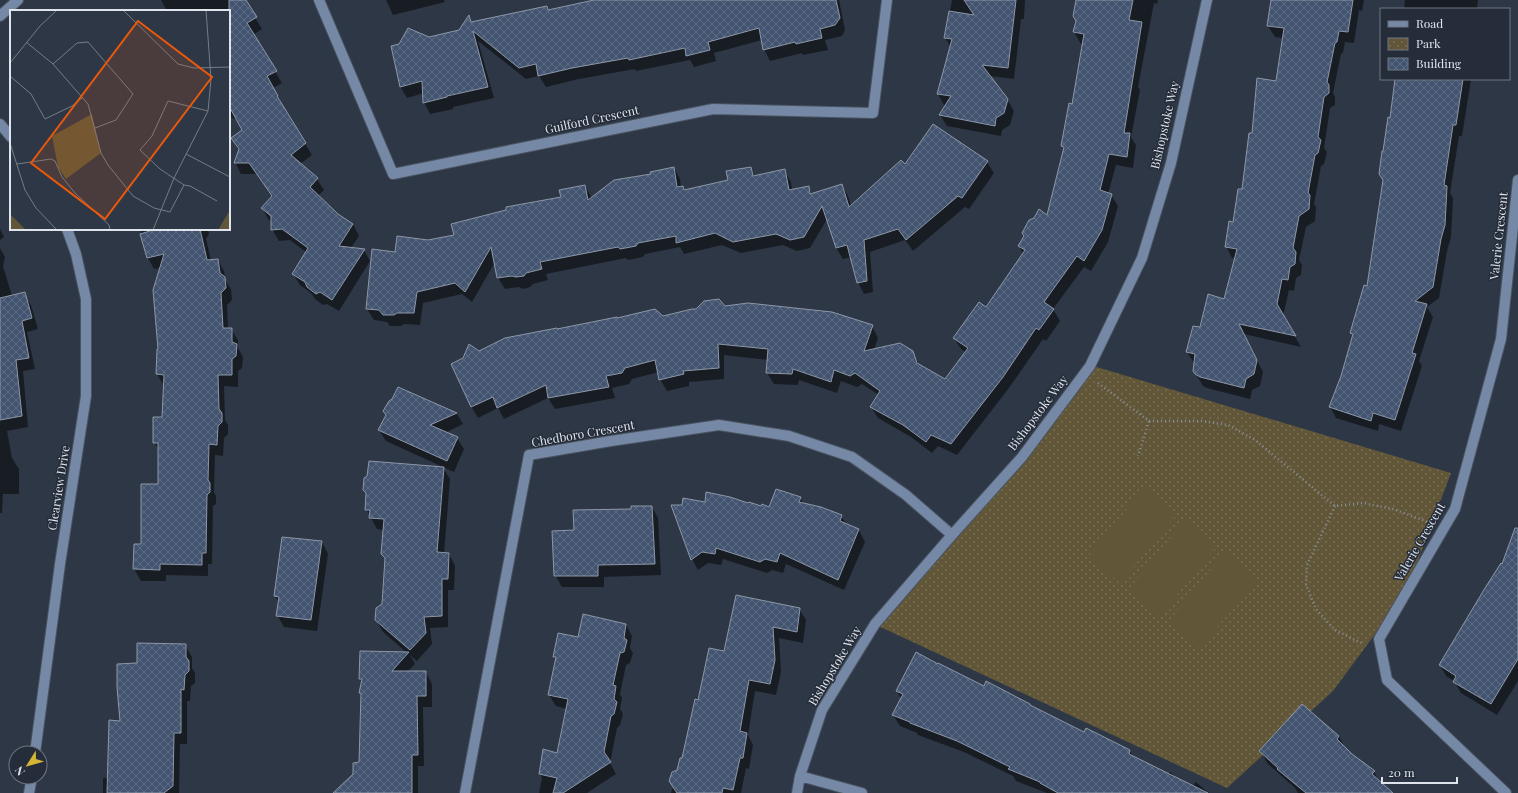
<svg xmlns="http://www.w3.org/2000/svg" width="1518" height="793" viewBox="0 0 1518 793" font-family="'Playfair Display',serif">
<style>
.park{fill:url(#park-dots)}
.pitch{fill:#615738}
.shadow{fill:#0007}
.building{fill:url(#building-cross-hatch);stroke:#8d97a7}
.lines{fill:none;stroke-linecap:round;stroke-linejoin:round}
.minor-casing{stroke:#4a5360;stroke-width:12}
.path{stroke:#8a919c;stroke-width:2.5;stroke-dasharray:1 3;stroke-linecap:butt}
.minor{stroke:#7588a5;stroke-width:10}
.labels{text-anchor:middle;stroke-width:3;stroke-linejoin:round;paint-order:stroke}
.street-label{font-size:12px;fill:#dfe4ed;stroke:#252d3a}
.inset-road{fill:none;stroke:#757c88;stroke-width:1}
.view{fill:#e8590c;fill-opacity:0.15;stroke:#e8590c;stroke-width:2}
.inset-edge{fill:none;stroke:#dfe4ed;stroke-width:2}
</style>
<defs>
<pattern id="park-dots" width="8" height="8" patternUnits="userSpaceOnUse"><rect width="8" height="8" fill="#615738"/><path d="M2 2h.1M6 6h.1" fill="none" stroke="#776f55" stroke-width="1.8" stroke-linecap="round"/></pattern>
<pattern id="building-cross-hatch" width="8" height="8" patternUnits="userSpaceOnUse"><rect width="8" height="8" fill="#435470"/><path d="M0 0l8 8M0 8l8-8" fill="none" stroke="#5e6c85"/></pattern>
</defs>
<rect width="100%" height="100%" fill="#2e3745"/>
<path class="park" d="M 1090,365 L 1451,473 L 1406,592 L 1333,691 L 1227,788 L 874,624 L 1022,458 Z"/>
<path class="pitch" d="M 1145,487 L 1177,514 L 1120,583 L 1088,557 Z
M 1185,520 L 1217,546 L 1160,616 L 1128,590 Z
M 1225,552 L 1257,579 L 1200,648 L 1168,622 Z"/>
<path class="shadow" d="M 161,0 L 244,0 L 262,29 L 253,35 L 282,83 L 273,88 L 284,107 L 283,108 L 312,155 L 300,164 L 317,179 L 324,190 L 318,196 L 338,215 L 353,224 L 359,236 L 351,248 L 364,250 L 370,261 L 339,311 L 327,304 L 323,305 L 315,299 L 311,293 L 300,285 L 293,274 L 307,253 L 290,240 L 279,241 L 272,229 L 272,222 L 268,219 L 262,208 L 272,197 L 256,174 L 241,174 L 235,162 L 239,151 L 232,139 L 243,131 L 237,120 L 232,118 L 229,114 L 229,11 L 167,11 Z
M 386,0 L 444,0 L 445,2 L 393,15 Z
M 599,0 L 839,0 L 845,30 L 842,36 L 825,40 L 828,50 L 803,55 L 802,53 L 770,61 L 764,49 L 762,40 L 714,53 L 716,61 L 694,67 L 690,60 L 636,71 L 635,69 L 579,79 L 546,87 L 539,76 L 526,79 L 478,41 L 494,98 L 453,107 L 453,109 L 430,114 L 424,102 L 424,93 L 407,98 L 400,86 L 429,38 L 460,31 L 469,17 L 472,23 L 547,7 L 549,11 Z
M 952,0 L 1025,0 L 1024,19 L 1021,19 L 1014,79 L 990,76 L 1007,99 L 1014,111 L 1010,125 L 1002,130 L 1001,136 L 947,126 L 940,115 L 947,105 L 944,105 L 938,94 L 951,47 L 945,38 Z
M 1080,0 L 1158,0 L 1157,4 L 1154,3 L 1138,87 L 1140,90 L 1131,137 L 1136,145 L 1133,168 L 1116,165 L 1108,194 L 1111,195 L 1118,206 L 1108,242 L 1091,271 L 1084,267 L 1053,309 L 1060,321 L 1046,341 L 1043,339 L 1009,388 L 957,455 L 938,446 L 932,453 L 911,437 L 878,418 L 871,407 L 879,395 L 862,384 L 857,387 L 841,381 L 837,393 L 799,380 L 798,385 L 774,384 L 767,373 L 768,360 L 724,355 L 724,379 L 689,382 L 689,386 L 667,391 L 660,379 L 659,372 L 632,379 L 629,384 L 612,388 L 615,398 L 555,409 L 548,398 L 504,419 L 498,408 L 478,418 L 471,406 L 478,352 L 557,330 L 663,317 L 724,307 L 872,326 L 878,338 L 874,350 L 912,351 L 920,366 L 945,380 L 965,352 L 961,349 L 954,338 L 987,308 L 1023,254 L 1019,246 L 1048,216 L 1064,150 L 1062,146 L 1073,105 L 1083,44 L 1081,44 L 1074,32 Z
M 1272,0 L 1364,0 L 1362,11 L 1359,10 L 1354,43 L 1345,42 L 1343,53 L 1341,54 L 1333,93 L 1335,97 L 1335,105 L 1330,108 L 1324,148 L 1327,152 L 1324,164 L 1321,166 L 1314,204 L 1316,207 L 1315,221 L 1306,227 L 1299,260 L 1302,265 L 1301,275 L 1296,278 L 1294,291 L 1289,290 L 1283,316 L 1301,347 L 1244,334 L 1263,372 L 1260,386 L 1252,390 L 1250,399 L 1207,388 L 1203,386 L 1196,374 L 1194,363 L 1187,352 L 1201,329 L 1225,300 L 1235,258 L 1232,258 L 1226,246 L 1234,223 L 1243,190 L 1253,134 L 1277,82 L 1283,38 L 1275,37 L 1268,26 Z
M 1405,0 L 1478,0 L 1477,9 L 1404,9 Z
M 1396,79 L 1471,79 L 1462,136 L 1459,136 L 1450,193 L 1453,198 L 1451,237 L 1447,251 L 1439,298 L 1427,307 L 1433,317 L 1419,361 L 1422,366 L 1401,431 L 1379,424 L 1378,431 L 1336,418 L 1330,407 L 1342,377 L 1353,337 L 1351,332 L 1368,287 L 1384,181 Z
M 987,162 L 994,173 L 969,209 L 965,207 L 913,251 L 905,240 L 870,252 L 873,292 L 864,294 L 858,282 L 851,257 L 843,259 L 836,248 L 827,219 L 810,248 L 797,251 L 783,245 L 741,253 L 722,245 L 684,254 L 680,247 L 645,254 L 643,257 L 628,260 L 626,258 L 546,274 L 548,280 L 533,284 L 530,287 L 523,289 L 519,287 L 505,289 L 498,278 L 495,262 L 472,302 L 462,294 L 423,303 L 420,325 L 404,324 L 401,326 L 390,326 L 387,322 L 374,320 L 367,309 L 395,253 L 428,241 L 455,235 L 562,198 L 585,186 L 592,198 L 652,174 L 674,168 L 680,179 L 681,187 L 683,187 L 685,191 L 729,181 L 750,168 L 755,177 L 784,170 L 791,182 L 792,190 L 808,187 L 812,194 L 842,185 L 848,196 L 851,206 L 905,165 Z
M 0,229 L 4,237 L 0,240 Z
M 140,229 L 208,229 L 209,234 L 206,239 L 211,260 L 218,260 L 224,271 L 225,280 L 231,289 L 232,300 L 227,305 L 228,329 L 231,329 L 238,340 L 238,348 L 243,357 L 242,368 L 238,371 L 238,387 L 224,386 L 225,420 L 228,425 L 228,434 L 224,438 L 223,456 L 215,455 L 214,492 L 216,496 L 216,504 L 213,506 L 212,564 L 208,564 L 208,576 L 166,575 L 166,581 L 141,581 L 134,569 L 135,545 L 142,545 L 159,485 L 159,450 L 154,442 L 162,418 L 164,386 L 157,374 L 160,350 L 161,268 L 154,269 L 148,258 Z
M 0,248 L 5,257 L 3,266 L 12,296 L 24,294 L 31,305 L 38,329 L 27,332 L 35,369 L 23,371 L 28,427 L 7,431 L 12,458 L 19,469 L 19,494 L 3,494 L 2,513 L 0,513 Z
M 398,388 L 457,414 L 463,424 L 445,433 L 457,438 L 464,449 L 454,472 L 386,441 L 379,430 Z
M 443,468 L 450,479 L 444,554 L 449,554 L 455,566 L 454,590 L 448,590 L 448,627 L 430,628 L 432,644 L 417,661 L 410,655 L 415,664 L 407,672 L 426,672 L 432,684 L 432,707 L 423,707 L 424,766 L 418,766 L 418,793 L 349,793 L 354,775 L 360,763 L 362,697 L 360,693 L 362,682 L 360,679 L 407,653 L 383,632 L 376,620 L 383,604 L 386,561 L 382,554 L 384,530 L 377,529 L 366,509 L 367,494 L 364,489 Z
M 800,498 L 804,504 L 841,516 L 847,525 L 859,530 L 865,542 L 844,590 L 786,564 L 783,573 L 772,570 L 767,573 L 723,559 L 721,565 L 708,563 L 698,570 L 692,559 L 706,503 L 749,504 L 769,509 Z
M 652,507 L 658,518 L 661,575 L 604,577 L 604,587 L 562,587 L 555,575 L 576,531 L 633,510 Z
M 1518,525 L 1518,681 L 1497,715 L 1461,693 L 1454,681 L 1446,676 L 1440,665 L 1503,565 Z
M 283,538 L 322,542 L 328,554 L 317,631 L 284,627 L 277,615 L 279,603 L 275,596 Z
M 799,609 L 806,620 L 803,643 L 779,638 L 781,672 L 776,695 L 755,691 L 748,735 L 753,745 L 749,769 L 746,768 L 741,793 L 671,793 L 683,760 L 699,701 L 725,652 Z
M 626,625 L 632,636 L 630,648 L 633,653 L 630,663 L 626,665 L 620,694 L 622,698 L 620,709 L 623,714 L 620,725 L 617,728 L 610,763 L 616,774 L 587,793 L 539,793 L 542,778 L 540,774 L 557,754 L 567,709 L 556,706 L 549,695 L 556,660 L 554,657 L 579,638 Z
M 185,645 L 192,657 L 192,668 L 195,673 L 195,683 L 191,686 L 190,701 L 187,701 L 187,744 L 180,744 L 179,793 L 103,793 L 103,778 L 108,778 L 121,722 L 138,664 Z
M 985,687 L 1030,704 L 1031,707 L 1085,733 L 1130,751 L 1133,757 L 1168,774 L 1170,772 L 1190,789 L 1196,782 L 1209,793 L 1047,793 L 1016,781 L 1013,776 L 964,752 L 918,735 L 917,733 L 900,726 L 893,715 L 901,699 L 897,691 Z
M 1339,736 L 1345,748 L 1351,754 L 1374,772 L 1380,783 L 1392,793 L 1298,793 L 1295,788 L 1267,763 L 1261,751 Z"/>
<path class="building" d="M 229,0 L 246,0 L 257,17 L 247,23 L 277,71 L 267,76 L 278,96 L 277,96 L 306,143 L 291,155 L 318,178 L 310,187 L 338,214 L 353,224 L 339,246 L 365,249 L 332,300 L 320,292 L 316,294 L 307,287 L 305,282 L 292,274 L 308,248 L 282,229 L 271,230 L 271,216 L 261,208 L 272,196 L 249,163 L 234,163 L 239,149 L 231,138 L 242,130 L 229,106 Z
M 594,0 L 836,0 L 840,18 L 835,25 L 820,29 L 822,38 L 796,44 L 795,42 L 763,50 L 759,28 L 708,42 L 710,50 L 686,56 L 685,48 L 629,60 L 628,58 L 572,68 L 538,76 L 536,64 L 519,68 L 473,31 L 488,87 L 447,96 L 447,97 L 423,103 L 422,81 L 400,87 L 391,46 L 399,44 L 408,28 L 429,37 L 459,30 L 469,15 L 471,22 L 547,6 L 548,10 Z
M 964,0 L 1016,0 L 1008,68 L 982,65 L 1008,99 L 1004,113 L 996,118 L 995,126 L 939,115 L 951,96 L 937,94 L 952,39 L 944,38 L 949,11 L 974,15 Z
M 1076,0 L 1133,0 L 1129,20 L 1142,22 L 1124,133 L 1130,133 L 1127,157 L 1109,154 L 1100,190 L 1112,194 L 1102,230 L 1084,261 L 1077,256 L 1044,302 L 1054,309 L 1039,330 L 1036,328 L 1003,377 L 951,444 L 931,435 L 926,442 L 903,425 L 870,407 L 880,391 L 855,373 L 850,376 L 834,370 L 831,382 L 793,369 L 792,374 L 766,373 L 768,349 L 718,344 L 719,368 L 683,371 L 684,374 L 659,380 L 655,360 L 625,368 L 622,373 L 606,376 L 609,387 L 548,398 L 546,385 L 497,408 L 493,397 L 471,407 L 451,364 L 463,358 L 469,344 L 479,351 L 505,338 L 557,328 L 557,329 L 617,317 L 617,318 L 655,309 L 663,316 L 692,309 L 696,309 L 704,301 L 719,299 L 725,306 L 748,303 L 832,312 L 873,325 L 864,351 L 900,343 L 913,351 L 917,363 L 945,379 L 968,348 L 953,338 L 979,302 L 986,307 L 1025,250 L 1018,246 L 1024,236 L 1022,233 L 1029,220 L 1034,218 L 1039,209 L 1047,215 L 1064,147 L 1061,146 L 1069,103 L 1072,104 L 1084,34 L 1073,32 L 1076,21 L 1073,16 Z
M 1271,0 L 1353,0 L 1348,32 L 1339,31 L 1337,42 L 1335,43 L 1327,82 L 1329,85 L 1329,93 L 1324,97 L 1318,137 L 1321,140 L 1318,153 L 1315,155 L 1308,193 L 1310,195 L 1309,209 L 1299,216 L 1293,248 L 1296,252 L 1295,264 L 1290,267 L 1288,280 L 1282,279 L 1277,304 L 1296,336 L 1239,324 L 1257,360 L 1254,374 L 1246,379 L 1244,388 L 1200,377 L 1195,374 L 1193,371 L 1195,354 L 1186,352 L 1193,326 L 1200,327 L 1208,294 L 1224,299 L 1237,249 L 1225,247 L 1229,221 L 1233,222 L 1238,189 L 1242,189 L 1249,133 L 1252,133 L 1257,78 L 1276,81 L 1284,28 L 1267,26 Z
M 1395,79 L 1463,79 L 1456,125 L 1453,125 L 1444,185 L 1447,186 L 1445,225 L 1441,239 L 1433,287 L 1415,301 L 1427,304 L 1412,353 L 1416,354 L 1395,420 L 1373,413 L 1371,421 L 1329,407 L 1341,376 L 1353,334 L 1350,333 L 1364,285 L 1367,286 L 1383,180 L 1379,174 L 1382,151 L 1383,151 L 1388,117 L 1390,118 Z
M 933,124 L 988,161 L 962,198 L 958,196 L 906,240 L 898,229 L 864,240 L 867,281 L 857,283 L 847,245 L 836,248 L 822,206 L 804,237 L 790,240 L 776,234 L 733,242 L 715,233 L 676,243 L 676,236 L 638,243 L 636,246 L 620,249 L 618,247 L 540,262 L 542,269 L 526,273 L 524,276 L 516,277 L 512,276 L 497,278 L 491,247 L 465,292 L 455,283 L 417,292 L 414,313 L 397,313 L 394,315 L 383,315 L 379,310 L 366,309 L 372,249 L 395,252 L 397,236 L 428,240 L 454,235 L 451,224 L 506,210 L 506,207 L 561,197 L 559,190 L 585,185 L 588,200 L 614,180 L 651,174 L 650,172 L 674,167 L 677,187 L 683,186 L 684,190 L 728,180 L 726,171 L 751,167 L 753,176 L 785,169 L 789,190 L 809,186 L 810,194 L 842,184 L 849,207 L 901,160 L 905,164 Z
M 149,229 L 200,229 L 207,260 L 218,259 L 220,273 L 225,277 L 226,288 L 221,293 L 223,328 L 232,328 L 232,342 L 237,344 L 236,356 L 232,359 L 232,375 L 218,375 L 219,409 L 222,413 L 222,422 L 218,426 L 217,445 L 209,444 L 208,480 L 210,483 L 210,492 L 207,495 L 206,553 L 202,553 L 202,565 L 160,564 L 160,570 L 133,569 L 134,544 L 141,544 L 141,484 L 158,484 L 158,443 L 153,443 L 153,417 L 162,417 L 164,375 L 156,374 L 157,349 L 158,349 L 153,290 L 164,254 L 147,258 L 140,234 L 150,231 Z
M 25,292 L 32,318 L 22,321 L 29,358 L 16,360 L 22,416 L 0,420 L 0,298 Z
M 398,387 L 457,413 L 430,425 L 458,437 L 447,461 L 378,430 L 386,415 L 383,411 L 389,401 L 392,399 Z
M 369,461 L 444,467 L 437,552 L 449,553 L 448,579 L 442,579 L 442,616 L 424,617 L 426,633 L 410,650 L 375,620 L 376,608 L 382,604 L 385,558 L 381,554 L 384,519 L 369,518 L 370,510 L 365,510 L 366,493 L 363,490 L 364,478 L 367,476 Z
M 776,489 L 801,497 L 799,502 L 821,507 L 842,515 L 840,521 L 859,529 L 838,580 L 780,553 L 777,562 L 765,559 L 760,562 L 716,548 L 715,554 L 702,552 L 691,560 L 671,505 L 682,505 L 683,498 L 705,502 L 706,492 L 730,497 L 748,503 L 749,502 L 761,506 L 762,504 L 769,507 Z
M 631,506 L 652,506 L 655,564 L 598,565 L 598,576 L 554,576 L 552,531 L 574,530 L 573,510 L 631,509 Z
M 1515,528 L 1518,528 L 1518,659 L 1491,704 L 1453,682 L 1456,676 L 1439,665 L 1485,588 L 1501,563 L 1502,564 Z
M 282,537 L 322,541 L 311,620 L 276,616 L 279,597 L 274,596 Z
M 736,595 L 800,608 L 797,632 L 773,627 L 775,660 L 770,684 L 749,680 L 740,731 L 747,733 L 743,758 L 740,758 L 733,790 L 723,788 L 722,793 L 677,793 L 669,781 L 672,772 L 677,770 L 680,758 L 682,758 L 695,699 L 698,700 L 709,648 L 724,651 Z
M 583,614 L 626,624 L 624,638 L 627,640 L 624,652 L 620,653 L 613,685 L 616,686 L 614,699 L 617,702 L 614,714 L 611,716 L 604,752 L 611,762 L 563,793 L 553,793 L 557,778 L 539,774 L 543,749 L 557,753 L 568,699 L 548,695 L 556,657 L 553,657 L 558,633 L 578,637 Z
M 137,643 L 186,644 L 186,657 L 189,661 L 189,671 L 185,675 L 184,690 L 181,689 L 181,733 L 174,733 L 173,786 L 164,793 L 107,793 L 109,720 L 120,721 L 117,687 L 117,664 L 137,663 Z
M 360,651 L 409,652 L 392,671 L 426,671 L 426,696 L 417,696 L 418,755 L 412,755 L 412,793 L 333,793 L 353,774 L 353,763 L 359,762 L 361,693 L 359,693 L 362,679 L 359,679 Z
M 916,652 L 938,664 L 938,663 L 984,686 L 986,681 L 1030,704 L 1030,705 L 1084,732 L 1086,728 L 1130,750 L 1129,754 L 1208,793 L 1058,793 L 1040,783 L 1040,782 L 1008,769 L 1010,767 L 957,741 L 910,723 L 910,722 L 892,715 L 903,694 L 896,691 Z
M 1302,704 L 1339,736 L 1337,739 L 1352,754 L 1375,771 L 1372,774 L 1393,793 L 1306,793 L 1277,769 L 1278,768 L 1259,751 Z"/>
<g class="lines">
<defs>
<path id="minor" d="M 319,0 L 393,174 L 713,109 L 873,113 L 887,0
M 0,16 L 18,0
M 0,124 L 11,137
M 35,753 L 60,564 L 86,396 L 86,299 L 76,254 L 67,229
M 800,776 L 862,793
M 29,793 L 32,777
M 465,793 L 529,455 L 611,441 L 719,425 L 789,436 L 852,457 L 906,495 L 952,535
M 797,793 L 800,776 L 822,710 L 875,624 L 952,535 L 1022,457 L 1090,366 L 1142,258 L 1171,163 L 1207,0
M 1506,793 L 1387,680 L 1379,639 L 1455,509 L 1501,339 L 1518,180"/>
</defs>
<use href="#minor" class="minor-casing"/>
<path class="path" d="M 1098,383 L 1149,421 L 1138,456
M 1149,421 L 1202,421 L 1228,425 L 1255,440 L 1335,506 L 1363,503 L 1393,509 L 1428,522
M 1335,506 L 1307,565 L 1306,585 L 1316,609 L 1335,630 L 1361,643"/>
<use href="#minor" class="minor"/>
</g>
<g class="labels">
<g class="street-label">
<text transform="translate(592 120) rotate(-12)" y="4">Guilford Crescent</text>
<text transform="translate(1165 125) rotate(-77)" y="4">Bishopstoke Way</text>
<text transform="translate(1499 236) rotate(-84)" y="4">Valerie Crescent</text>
<text transform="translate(1038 413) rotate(-53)" y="4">Bishopstoke Way</text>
<text transform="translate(583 434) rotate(-10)" y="4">Chedboro Crescent</text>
<text transform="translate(59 488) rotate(-81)" y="4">Clearview Drive</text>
<text transform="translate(1420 542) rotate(-60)" y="4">Valerie Crescent</text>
<text transform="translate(835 666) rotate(-59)" y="4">Bishopstoke Way</text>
</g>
</g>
<g transform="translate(10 10)">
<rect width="220" height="220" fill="#2e3745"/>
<path d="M 82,104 L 91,143 L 56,169 L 48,157 L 42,126 ZM 220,200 L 220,220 L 208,220 ZM 0,204 L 16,220 L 0,220 Z" fill="#615738"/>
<path class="inset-road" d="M 113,0 L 168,54 L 184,58 L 220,57M 178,0 L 192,0M 16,32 L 43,54 L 78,94 L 91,143 L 98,155 L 123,186 L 144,198 L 160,202 L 174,175M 0,53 L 30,16 L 47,0M 43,54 L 67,33 L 78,32 L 123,84 L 106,110 L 85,118M 0,66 L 21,84 L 35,109 L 62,96 L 73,87M 198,101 L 158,91 L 142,126 L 130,140 L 150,159 L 174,175 L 180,176 L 207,191M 0,133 L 15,180 L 26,198 L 47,220M 176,144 L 220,167M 7,154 L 41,149 L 45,151 L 52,167 L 65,183 L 99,215 L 100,220M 143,220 L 164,168 L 198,101 L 201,69 L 196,0"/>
<path class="view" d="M 128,11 L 202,67 L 95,209 L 21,153 Z"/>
<rect width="220" height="220" class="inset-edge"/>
</g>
<rect x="1380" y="8" width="130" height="72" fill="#252d3a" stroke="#6f7682"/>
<rect x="1388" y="21" width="20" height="6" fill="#7588a5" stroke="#6f7682"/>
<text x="1416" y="28" font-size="12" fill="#dfe4ed">Road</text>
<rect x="1388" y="38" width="20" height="12" fill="url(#park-dots)" stroke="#6f7682"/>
<text x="1416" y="48" font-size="12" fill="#dfe4ed">Park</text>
<rect x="1388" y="58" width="20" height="12" fill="url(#building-cross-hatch)" stroke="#6f7682"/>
<text x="1416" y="68" font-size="12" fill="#dfe4ed">Building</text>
<g transform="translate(28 765) rotate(233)"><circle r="19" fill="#252d3a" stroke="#6f7682"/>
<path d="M0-3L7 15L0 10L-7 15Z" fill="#d6b534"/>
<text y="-6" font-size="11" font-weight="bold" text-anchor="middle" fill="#dfe4ed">N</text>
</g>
<path d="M1382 777v6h75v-6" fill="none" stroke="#dfe4ed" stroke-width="2"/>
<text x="1388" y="777" font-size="12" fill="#dfe4ed" stroke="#252d3a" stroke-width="3" paint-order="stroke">20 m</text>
</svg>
